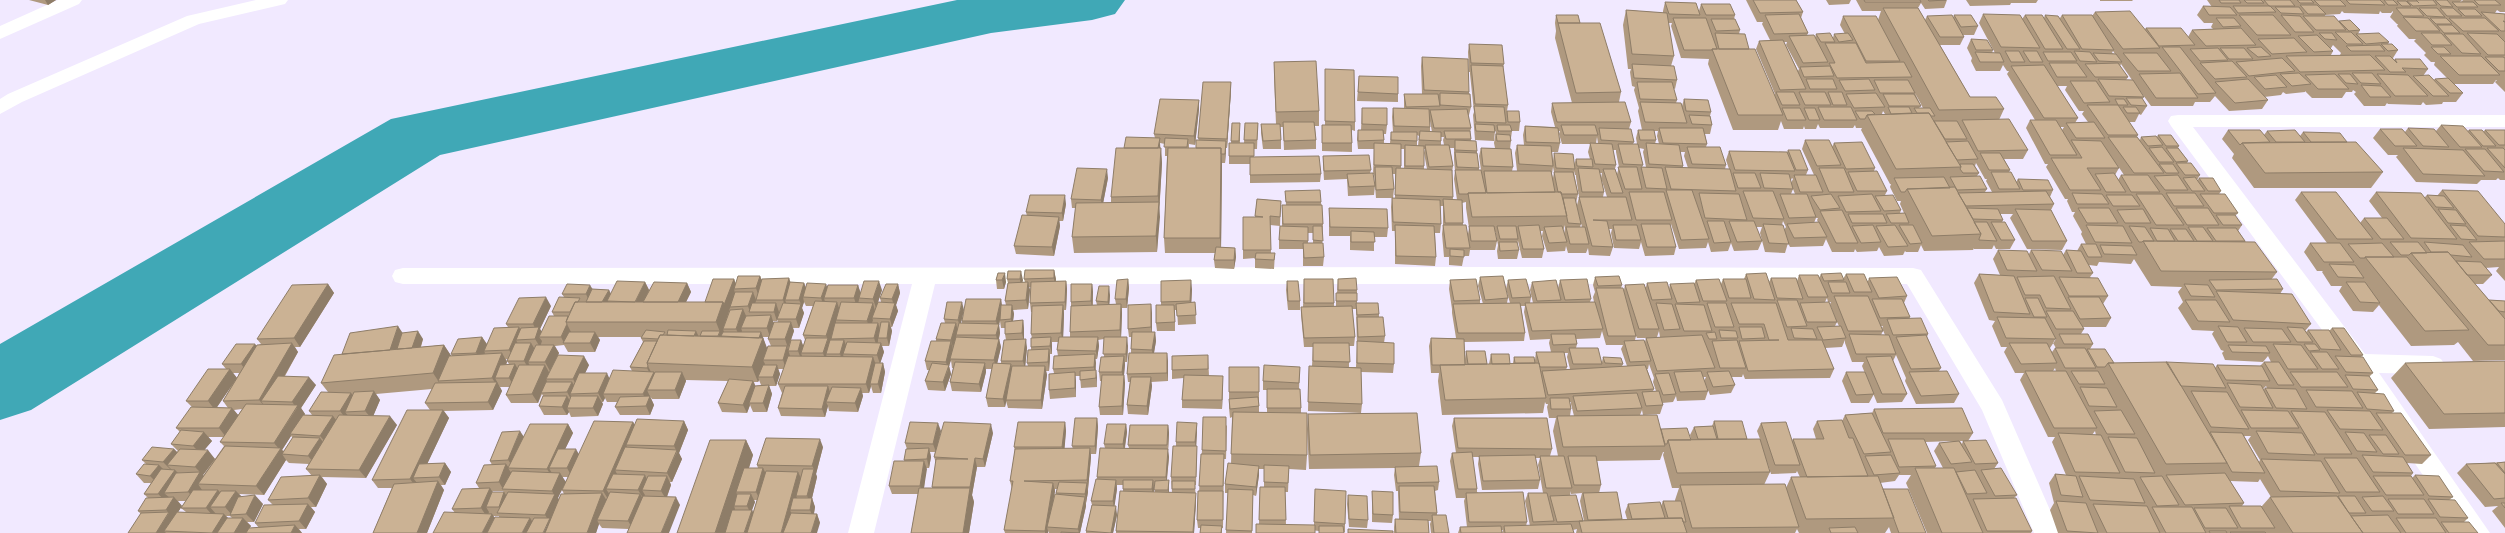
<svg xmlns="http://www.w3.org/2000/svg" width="2505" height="533" viewBox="0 0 2505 533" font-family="'Sofia Sans Condensed',sans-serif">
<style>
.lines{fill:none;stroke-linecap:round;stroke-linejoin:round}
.river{fill:#40a8b6;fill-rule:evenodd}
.minor{fill:#fff;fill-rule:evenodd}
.wall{fill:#af997f;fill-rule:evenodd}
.shaded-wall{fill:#8e7d68}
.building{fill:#cbb294;stroke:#8e7d68}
</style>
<rect width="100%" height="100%" fill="#f1e9ff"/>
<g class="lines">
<path class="river" d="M 957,0 L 1125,0 L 1115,14 L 1092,20 L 991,33 L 440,155 L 31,410 L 0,420 L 0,344 L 391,119 Z"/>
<path class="minor" d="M 58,0 L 82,0 L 79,4 L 0,39 L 0,26 Z
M 256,0 L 288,0 L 285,4 L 199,24 L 22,102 L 0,114 L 0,99 L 8,94 L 187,16 Z
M 2178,115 L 2505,115 L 2505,127 L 2193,127 L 2365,354 L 2433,356 L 2441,359 L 2445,365 L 2441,371 L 2433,374 L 2379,373 L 2490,533 L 2462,533 L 2351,369 L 2171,126 L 2168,121 L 2171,116 Z
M 1536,267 L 1913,268 L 1921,270 L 2002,400 L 2060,533 L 2034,533 L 1982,410 L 1907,284 L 935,284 L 874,533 L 848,533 L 912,284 L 403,284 L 395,282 L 392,276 L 395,270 L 403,268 Z"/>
</g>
<path class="wall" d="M 29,0 L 56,0 L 48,5 Z
M 1746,0 L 1796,0 L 1803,12 L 1801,18 L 1808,33 L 1807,35 L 1815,38 L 1816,34 L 1833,38 L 1834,34 L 1845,34 L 1840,25 L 1843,16 L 1878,20 L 1881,11 L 1862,11 L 1856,0 L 1947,0 L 1944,8 L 1925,9 L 1921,3 L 1918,8 L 1925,20 L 1927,16 L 1953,18 L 1954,15 L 1978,26 L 1974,35 L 1963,35 L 1964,37 L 1960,45 L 1940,45 L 1970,97 L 2004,109 L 1999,120 L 2028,150 L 2023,159 L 2004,159 L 2010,170 L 2009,172 L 2016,182 L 2018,179 L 2053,190 L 2050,197 L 2054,204 L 2051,210 L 2067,241 L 2062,250 L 2027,249 L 2010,218 L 2013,214 L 2000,214 L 2003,220 L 2002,222 L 2015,240 L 2010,249 L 1996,249 L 1994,245 L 1992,249 L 1974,249 L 1974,248 L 1973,250 L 1924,251 L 1921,245 L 1918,252 L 1906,252 L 1905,251 L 1903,255 L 1884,256 L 1879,247 L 1877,251 L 1857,252 L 1855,249 L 1854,252 L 1832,252 L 1826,239 L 1823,246 L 1790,247 L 1788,243 L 1785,253 L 1765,252 L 1760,233 L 1762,227 L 1756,227 L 1762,241 L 1758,250 L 1734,251 L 1731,243 L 1728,251 L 1711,252 L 1708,242 L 1706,248 L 1679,249 L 1671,224 L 1670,226 L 1676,247 L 1674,255 L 1645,256 L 1641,242 L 1639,249 L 1614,248 L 1611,233 L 1612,229 L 1609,229 L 1613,247 L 1610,256 L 1589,255 L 1588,248 L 1586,253 L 1568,253 L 1566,246 L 1565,251 L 1547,252 L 1542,236 L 1543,231 L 1540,231 L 1544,249 L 1542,258 L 1522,258 L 1518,241 L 1517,244 L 1519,250 L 1517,259 L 1498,259 L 1497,251 L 1498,245 L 1496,235 L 1496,232 L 1495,232 L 1497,241 L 1495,250 L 1470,250 L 1469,256 L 1464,256 L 1462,266 L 1449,265 L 1449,257 L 1444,257 L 1442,234 L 1443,225 L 1443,206 L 1440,206 L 1441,224 L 1440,233 L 1435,233 L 1436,257 L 1435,266 L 1395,264 L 1395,231 L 1392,231 L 1391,207 L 1392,198 L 1376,198 L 1375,186 L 1374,195 L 1348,196 L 1347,179 L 1324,180 L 1323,164 L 1323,156 L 1371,170 L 1370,173 L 1375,185 L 1374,174 L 1373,174 L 1374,149 L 1358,149 L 1357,139 L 1358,130 L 1361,130 L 1362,108 L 1387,125 L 1386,134 L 1384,134 L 1384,143 L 1390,143 L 1391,132 L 1393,132 L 1392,117 L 1393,108 L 1404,108 L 1404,94 L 1422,94 L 1421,66 L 1422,57 L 1469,92 L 1471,107 L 1469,115 L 1468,115 L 1471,128 L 1470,133 L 1471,140 L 1477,151 L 1477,153 L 1479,168 L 1479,170 L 1481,170 L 1479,156 L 1481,148 L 1495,148 L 1494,143 L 1496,131 L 1495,131 L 1494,141 L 1475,140 L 1473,115 L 1474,112 L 1470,74 L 1470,72 L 1469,72 L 1468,52 L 1469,44 L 1504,64 L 1503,68 L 1508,105 L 1507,111 L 1520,122 L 1519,131 L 1512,131 L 1511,138 L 1511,141 L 1510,149 L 1513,167 L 1512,171 L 1517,171 L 1515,153 L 1517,145 L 1524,145 L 1523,135 L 1525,126 L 1555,127 L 1551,112 L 1552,103 L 1572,103 L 1555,38 L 1556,31 L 1555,23 L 1556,15 L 1580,23 L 1621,92 L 1619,102 L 1631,122 L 1629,129 L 1634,142 L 1633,144 L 1637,144 L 1636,138 L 1638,130 L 1642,130 L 1638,111 L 1639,108 L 1634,90 L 1635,87 L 1632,86 L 1630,72 L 1631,69 L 1628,69 L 1623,25 L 1626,10 L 1663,13 L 1663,11 L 1665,2 L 1699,11 L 1701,4 L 1735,15 L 1734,19 L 1740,30 L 1739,34 L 1749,49 L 1775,95 L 1775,94 L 1756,49 L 1759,41 L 1770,40 L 1762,24 L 1763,22 L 1757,22 ZM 1668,23 L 1672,23 L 1671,26 L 1681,58 L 1709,59 L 1708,64 L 1733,130 L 1778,130 L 1781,121 L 1784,129 L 1803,129 L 1804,126 L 1805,129 L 1816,129 L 1818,124 L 1820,128 L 1853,128 L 1855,125 L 1856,128 L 1862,128 L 1861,130 L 1890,184 L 1891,184 L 1890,187 L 1897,201 L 1901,201 L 1900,204 L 1904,213 L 1900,213 L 1901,210 L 1885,195 L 1887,191 L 1874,171 L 1875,168 L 1834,143 L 1832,147 L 1805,140 L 1802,149 L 1814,175 L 1816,175 L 1806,175 L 1808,170 L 1788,150 L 1787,152 L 1729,151 L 1726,160 L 1729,169 L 1725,169 L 1726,165 L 1706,147 L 1707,144 L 1705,134 L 1710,134 L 1712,125 L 1710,116 L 1711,112 L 1684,99 L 1682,106 L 1676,103 L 1677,100 L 1673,88 L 1675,89 L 1677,80 L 1671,66 L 1674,56 ZM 1784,42 L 1787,42 L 1786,45 L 1799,69 L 1798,71 ZM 1915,93 L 1923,108 L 1919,108 L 1921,106 ZM 1883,111 L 1885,114 L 1882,114 ZM 1430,121 L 1432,132 L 1430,132 ZM 1558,131 L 1560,131 L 1559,134 L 1562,144 L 1590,144 L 1588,152 L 1590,159 L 1576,159 L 1574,165 L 1554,153 L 1553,161 L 1552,152 L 1558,152 L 1560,143 ZM 1654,131 L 1658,131 L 1657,136 L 1659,144 L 1655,144 L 1656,140 ZM 1417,135 L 1419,136 L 1418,146 L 1417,146 ZM 1441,137 L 1444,137 L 1443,140 L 1444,145 L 1441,145 ZM 1597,137 L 1598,143 L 1596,143 ZM 1450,148 L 1454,148 L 1454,159 L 1455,171 L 1454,179 L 1457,200 L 1453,200 L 1452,173 L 1453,166 ZM 1639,148 L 1644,149 L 1643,152 L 1646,167 L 1642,167 L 1643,165 ZM 1401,149 L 1404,149 L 1404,168 L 1401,168 ZM 1424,149 L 1425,149 L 1424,153 L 1427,169 L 1424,169 ZM 1613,150 L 1616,150 L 1616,152 L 1619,167 L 1617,174 L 1615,169 L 1616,165 ZM 1680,152 L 1685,152 L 1684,156 L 1688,168 L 1683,168 L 1683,166 ZM 1976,163 L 1985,179 L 1987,179 L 1986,181 L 1992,192 L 1985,192 L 1987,189 L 1977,176 L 1979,173 L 1975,166 ZM 1553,167 L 1554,172 L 1553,178 L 1552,174 ZM 1574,171 L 1575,175 L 1576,175 L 1576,177 L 1579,197 L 1577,205 L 1576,203 L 1578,194 L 1574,173 ZM 1600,173 L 1602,173 L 1601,178 L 1607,197 L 1603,197 L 1604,192 ZM 1392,174 L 1395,174 L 1395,198 L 1393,198 L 1394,189 ZM 1792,178 L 1793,179 L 1791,183 L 1790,180 L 1791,180 ZM 1793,189 L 1795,194 L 1791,194 ZM 1466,202 L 1466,208 L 1469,228 L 1468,234 L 1463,225 L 1462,203 ZM 1577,208 L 1582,227 L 1580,227 L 1581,224 ZM 1816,218 L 1818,218 L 1817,220 L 1818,222 L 1814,223 ZM 1783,221 L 1786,227 L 1784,230 L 1782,225 ZM 1565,225 L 1565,228 L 1564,234 L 1563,231 Z
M 1826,0 L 1851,0 L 1849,4 L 1829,5 Z
M 1966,0 L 2038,0 L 2036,3 L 2011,3 L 2010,5 L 1970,6 Z
M 2100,0 L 2133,0 L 2132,1 L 2100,1 Z
M 2207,0 L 2462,0 L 2460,2 L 2461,2 L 2463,0 L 2505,0 L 2505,12 L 2500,12 L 2497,10 L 2495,13 L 2505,14 L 2505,92 L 2495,82 L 2497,80 L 2496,80 L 2493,84 L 2454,84 L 2463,93 L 2456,102 L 2443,102 L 2442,104 L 2426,105 L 2423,102 L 2421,105 L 2388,104 L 2387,103 L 2385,106 L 2364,106 L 2354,94 L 2356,92 L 2353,90 L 2352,92 L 2346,92 L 2342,98 L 2312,98 L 2305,91 L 2305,92 L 2286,94 L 2283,92 L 2281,95 L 2264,97 L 2268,100 L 2262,109 L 2229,111 L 2215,96 L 2210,102 L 2195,102 L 2193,106 L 2151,106 L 2138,88 L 2144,97 L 2142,99 L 2147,106 L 2141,115 L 2139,114 L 2135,122 L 2129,122 L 2138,135 L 2137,137 L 2140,140 L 2141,137 L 2157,137 L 2158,135 L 2179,146 L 2178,148 L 2188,161 L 2187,163 L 2200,175 L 2197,180 L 2197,181 L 2199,178 L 2221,191 L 2219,194 L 2238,213 L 2235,216 L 2242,225 L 2238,231 L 2245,241 L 2277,272 L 2271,280 L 2283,289 L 2280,294 L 2311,324 L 2305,331 L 2306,332 L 2308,330 L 2329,331 L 2332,328 L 2363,355 L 2361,357 L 2373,373 L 2369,377 L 2378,390 L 2375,393 L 2394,411 L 2392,413 L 2431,455 L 2422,464 L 2407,463 L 2413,473 L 2411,476 L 2412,478 L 2415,475 L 2453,497 L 2449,500 L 2468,518 L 2464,522 L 2478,533 L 2058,533 L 2050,510 L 2054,503 L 2049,483 L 2055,474 L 2066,475 L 2052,442 L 2055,437 L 2048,437 L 2020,380 L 2024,373 L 2015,373 L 2004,352 L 2007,347 L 2001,347 L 1992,326 L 1995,321 L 1989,320 L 1974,283 L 1979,274 L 2000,275 L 1993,259 L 1998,250 L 2029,254 L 2031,250 L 2063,255 L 2066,250 L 2077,251 L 2081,244 L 2086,244 L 2081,234 L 2082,232 L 2073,216 L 2075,212 L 2072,212 L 2067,201 L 2068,199 L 2065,199 L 2046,167 L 2048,164 L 2045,164 L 2026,128 L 2030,120 L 2035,120 L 2007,74 L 2009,71 L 2007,71 L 2003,65 L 2000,71 L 1976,71 L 1971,61 L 1972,58 L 1967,48 L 1971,39 L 1993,50 L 1992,53 L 1995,53 L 1979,23 L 1983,14 L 2022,19 L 2025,15 L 2044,18 L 2045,15 L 2060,18 L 2062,15 L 2092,16 L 2095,12 L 2145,29 L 2146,28 L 2188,37 L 2192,30 L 2213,29 L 2211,27 L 2213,23 L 2204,23 L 2197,15 L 2203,6 L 2212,7 ZM 2342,11 L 2344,13 L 2379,14 L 2380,11 L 2382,13 L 2391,13 L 2393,11 L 2393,12 L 2390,17 L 2397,24 L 2398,24 L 2397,26 L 2409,39 L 2416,39 L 2414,41 L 2426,53 L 2424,55 L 2431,62 L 2435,62 L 2434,65 L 2447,78 L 2435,79 L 2433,80 L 2423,76 L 2428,69 L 2395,59 L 2394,60 L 2393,58 L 2398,50 L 2388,44 L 2389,42 L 2358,34 L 2360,30 L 2339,21 L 2325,16 L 2325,15 L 2340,14 ZM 2333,45 L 2341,53 L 2340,55 L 2331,55 L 2333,51 L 2330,48 L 2331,48 ZM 2113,51 L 2115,54 L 2112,53 ZM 2121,64 L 2132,80 L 2126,80 L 2128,77 L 2120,66 ZM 2057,86 L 2067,86 L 2065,90 L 2079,111 L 2084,111 L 2082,114 L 2088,122 L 2075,123 L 2078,118 ZM 2060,127 L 2064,127 L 2062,130 ZM 2116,163 L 2124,175 L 2121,175 L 2118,180 L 2115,175 L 2119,168 ZM 2134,259 L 2151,286 L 2182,287 L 2178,292 L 2183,302 L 2178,308 L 2192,330 L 2214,331 L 2212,334 L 2221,350 L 2224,351 L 2222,353 L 2225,360 L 2263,362 L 2268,356 L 2271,362 L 2264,362 L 2260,366 L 2217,365 L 2215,368 L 2114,363 L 2090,349 L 2093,344 L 2081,334 L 2084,329 L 2083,327 L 2106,327 L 2111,318 L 2103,304 L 2108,296 L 2090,277 L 2093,273 L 2089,265 L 2097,266 L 2099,262 L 2131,264 ZM 2055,338 L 2056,338 L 2053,343 L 2056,348 L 2055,348 L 2052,352 L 2049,348 L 2050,348 L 2056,339 ZM 2055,368 L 2056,371 L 2053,371 ZM 2266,386 L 2267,388 L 2265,388 L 2263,390 L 2263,389 ZM 2095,431 L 2096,435 L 2092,435 ZM 2244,436 L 2251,436 L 2248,440 L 2260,460 L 2259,462 ZM 2260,479 L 2271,497 L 2270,497 L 2262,506 L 2242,506 L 2244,503 L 2230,481 L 2258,482 Z
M 1274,62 L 1319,111 L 1319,126 L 1315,126 L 1316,140 L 1316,149 L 1284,150 L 1283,127 L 1280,127 L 1281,140 L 1281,149 L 1263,149 L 1261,133 L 1261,124 L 1276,124 L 1274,77 Z
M 1325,69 L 1355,122 L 1355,131 L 1352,130 L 1352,152 L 1322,151 L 1322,125 L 1325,125 Z
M 1359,76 L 1398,94 L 1398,102 L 1357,101 Z
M 1231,82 L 1231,91 L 1227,148 L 1226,148 L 1225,163 L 1222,163 L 1221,247 L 1235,248 L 1236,257 L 1234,269 L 1215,268 L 1214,260 L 1215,253 L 1165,253 L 1164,238 L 1167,156 L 1165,156 L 1165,144 L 1160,143 L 1162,163 L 1157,252 L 1074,253 L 1072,237 L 1076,208 L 1072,208 L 1071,199 L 1108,178 L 1103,203 L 1111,203 L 1111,197 L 1124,148 L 1155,138 L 1154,134 L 1199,100 L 1199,109 L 1195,145 L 1189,144 L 1189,148 L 1196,148 L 1199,141 L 1198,138 Z
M 1232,123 L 1240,132 L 1240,143 L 1244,143 L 1245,123 L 1258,123 L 1257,149 L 1254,149 L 1254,157 L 1321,174 L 1320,182 L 1250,183 L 1250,164 L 1229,164 L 1229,156 L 1231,143 Z
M 2441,125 L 2467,131 L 2469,130 L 2483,132 L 2485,130 L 2505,130 L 2505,180 L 2500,180 L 2498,178 L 2496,180 L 2481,180 L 2477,184 L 2416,182 L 2396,157 L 2398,155 L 2388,155 L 2373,138 L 2380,129 L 2405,132 L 2408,128 L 2436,131 Z
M 2228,130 L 2264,135 L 2267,131 L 2300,136 L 2303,132 L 2347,142 L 2383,172 L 2371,188 L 2254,188 L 2232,158 L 2234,154 L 2222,139 Z
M 2442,190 L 2505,224 L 2505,281 L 2496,271 L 2499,267 L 2485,268 L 2492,275 L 2483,284 L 2475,284 L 2489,300 L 2505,301 L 2505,360 L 2473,361 L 2458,342 L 2454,345 L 2411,346 L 2379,305 L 2373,312 L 2353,311 L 2339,291 L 2342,286 L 2331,286 L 2322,272 L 2323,271 L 2317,271 L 2304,252 L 2310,243 L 2327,243 L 2295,200 L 2301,192 L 2360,223 L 2364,218 L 2382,218 L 2369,201 L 2376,192 L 2424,198 L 2427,195 L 2437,196 Z
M 1285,191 L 1321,202 L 1323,224 L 1322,243 L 1324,257 L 1323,266 L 1303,266 L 1303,249 L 1279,249 L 1279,240 L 1282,226 L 1282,205 L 1286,205 ZM 1308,233 L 1313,233 L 1313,243 L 1308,243 Z
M 1257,199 L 1281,201 L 1280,226 L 1270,225 L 1271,253 L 1275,253 L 1274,269 L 1255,268 L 1255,258 L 1243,259 L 1243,217 L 1255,217 Z
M 1066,204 L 1063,221 L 1059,221 L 1060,226 L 1054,256 L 1016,254 L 1014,246 L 1027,216 L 1026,212 Z
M 1329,208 L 1388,228 L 1387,237 L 1374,237 L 1374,251 L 1350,250 L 1350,236 L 1329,236 Z
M 1054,270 L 1056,281 L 1066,281 L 1067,289 L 1066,310 L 1064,310 L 1064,314 L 1063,337 L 1070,337 L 1070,332 L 1071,308 L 1071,302 L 1092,284 L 1093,292 L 1093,305 L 1097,305 L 1096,301 L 1110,295 L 1109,305 L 1116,304 L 1115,299 L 1128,279 L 1129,288 L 1127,308 L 1122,308 L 1122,313 L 1121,337 L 1128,346 L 1127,362 L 1125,362 L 1124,375 L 1125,383 L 1123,415 L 1100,415 L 1099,407 L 1102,381 L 1100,381 L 1099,372 L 1104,357 L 1104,339 L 1098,340 L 1099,346 L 1097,359 L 1095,359 L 1097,387 L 1081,388 L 1080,376 L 1075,376 L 1076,397 L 1050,399 L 1049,390 L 1054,373 L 1053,369 L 1058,356 L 1057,350 L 1058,342 L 1052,342 L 1052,354 L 1050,354 L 1050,357 L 1049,371 L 1046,371 L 1047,375 L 1042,409 L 1008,408 L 1006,401 L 1005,407 L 988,407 L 986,398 L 992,369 L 986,369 L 986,372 L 981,392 L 952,391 L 950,382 L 953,368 L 952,368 L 951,360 L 949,366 L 951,374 L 945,391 L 928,390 L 925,381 L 929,370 L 927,370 L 925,361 L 936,341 L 936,339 L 945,323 L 944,319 L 947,302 L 961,323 L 962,323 L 962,321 L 1001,299 L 1002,305 L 1006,305 L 1005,301 L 1008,283 L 1007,279 L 1008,271 L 1023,280 L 1022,282 L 1025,282 L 1024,279 ZM 1029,287 L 1031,287 L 1030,303 L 1031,312 L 1032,312 L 1031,334 L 1032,338 L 1031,347 L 1031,350 L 1027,363 L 1028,366 L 1025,366 L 1027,348 L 1024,339 L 1024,329 L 1023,320 L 1013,321 L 1014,314 L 1013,310 L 1028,309 L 1030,290 ZM 1000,321 L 1001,328 L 1005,328 L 1005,334 L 1006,340 L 1001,361 L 1001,363 L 997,363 L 1001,347 L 999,339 L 1000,333 L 999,325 Z
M 998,273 L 1006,282 L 1004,289 L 997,289 L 996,280 Z
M 1746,274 L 1769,282 L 1771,278 L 1797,281 L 1799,275 L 1819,278 L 1821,274 L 1843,279 L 1846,274 L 1868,281 L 1869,278 L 1907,296 L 1904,303 L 1910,317 L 1909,319 L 1928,334 L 1927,337 L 1941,368 L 1939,371 L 1959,394 L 1954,403 L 1916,404 L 1905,381 L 1906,378 L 1896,355 L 1893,361 L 1907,394 L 1902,402 L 1877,403 L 1862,366 L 1864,362 L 1852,362 L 1845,343 L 1845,340 L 1842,347 L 1825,348 L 1834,369 L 1830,378 L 1745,379 L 1743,374 L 1742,377 L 1731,377 L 1735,385 L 1731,393 L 1710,395 L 1706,385 L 1708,391 L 1705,400 L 1677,401 L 1676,396 L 1673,402 L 1662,403 L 1663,405 L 1660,414 L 1643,415 L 1642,410 L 1640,415 L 1661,429 L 1691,440 L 1690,435 L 1694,427 L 1712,426 L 1714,421 L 1747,439 L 1760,439 L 1757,431 L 1761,423 L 1792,441 L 1793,439 L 1816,439 L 1813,429 L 1817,421 L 1842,421 L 1845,415 L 1872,413 L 1874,409 L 1973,433 L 1968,441 L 1998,463 L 1994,469 L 2017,495 L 2014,498 L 2032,531 L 2031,533 L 1927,533 L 1906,483 L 1911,475 L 1899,475 L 1895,481 L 1880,483 L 1883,489 L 1926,533 L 1891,533 L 1889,527 L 1885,533 L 1799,533 L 1797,529 L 1795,533 L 1576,533 L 1577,529 L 1573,530 L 1574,533 L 1502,533 L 1503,530 L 1501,530 L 1502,533 L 1458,533 L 1460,527 L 1467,527 L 1464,501 L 1465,498 L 1456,498 L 1450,461 L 1452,453 L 1456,453 L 1452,426 L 1454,418 L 1552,449 L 1550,456 L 1558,456 L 1553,431 L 1556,418 L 1549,418 L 1547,407 L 1548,404 L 1546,404 L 1545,402 L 1543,413 L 1442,415 L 1438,381 L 1439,373 L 1431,373 L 1429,346 L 1431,338 L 1456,338 L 1452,313 L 1452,309 L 1449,289 L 1450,280 L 1480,300 L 1480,304 L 1483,304 L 1478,286 L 1480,277 L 1508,298 L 1507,303 L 1510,303 L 1506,289 L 1508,280 L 1531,297 L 1530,303 L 1533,303 L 1530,290 L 1532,282 L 1558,288 L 1560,280 L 1591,299 L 1590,302 L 1594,302 L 1593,297 L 1595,292 L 1593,285 L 1595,277 L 1622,285 L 1621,288 L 1624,290 L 1625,285 L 1646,287 L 1647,283 L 1669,289 L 1670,284 L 1694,284 L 1696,280 L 1721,284 L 1723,279 L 1744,279 ZM 1827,298 L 1828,302 L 1831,302 L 1830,304 L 1836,320 L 1825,302 ZM 1521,306 L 1525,306 L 1524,312 L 1530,340 L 1550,339 L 1549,343 L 1551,352 L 1536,352 L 1535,360 L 1514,357 L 1513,363 L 1510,364 L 1491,354 L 1489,364 L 1487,364 L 1466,351 L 1465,359 L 1464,342 L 1524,341 L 1525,333 ZM 1837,322 L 1839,326 L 1835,326 ZM 1881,326 L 1883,326 L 1882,328 L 1885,335 L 1881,335 L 1883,331 ZM 1602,331 L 1606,345 L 1623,345 L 1621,349 L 1627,366 L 1622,366 L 1623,364 L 1603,357 L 1602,362 L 1576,348 L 1577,344 L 1576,339 L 1600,338 ZM 1659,331 L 1660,337 L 1657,337 ZM 1636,336 L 1637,338 L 1646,338 L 1645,342 L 1635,340 ZM 1564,353 L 1568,353 L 1567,357 L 1570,369 L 1566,370 L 1567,367 ZM 1649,364 L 1654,378 L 1653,382 L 1656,391 L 1653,391 L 1654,389 L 1647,369 L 1648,369 ZM 1703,377 L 1706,377 L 1704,381 ZM 1570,402 L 1571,402 L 1571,404 L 1574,416 L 1570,416 L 1571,409 ZM 1954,441 L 1939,443 L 1934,451 L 1943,468 L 1935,468 L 1936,466 L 1925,442 ZM 1960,441 L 1964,441 L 1963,441 L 1962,444 ZM 1663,452 L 1664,452 L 1663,455 L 1672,488 L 1679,488 L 1675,500 L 1675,501 L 1663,501 L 1661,506 L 1628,504 L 1625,512 L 1627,519 L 1622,519 L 1599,493 L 1601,485 L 1597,461 L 1660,460 ZM 1472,457 L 1479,457 L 1478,464 L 1482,490 L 1538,489 L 1540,480 L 1535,458 L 1540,458 L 1538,465 L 1543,493 L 1528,493 L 1525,501 L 1530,526 L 1526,526 L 1527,522 L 1477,492 L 1477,489 ZM 1767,461 L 1771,474 L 1796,473 L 1797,471 L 1800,477 L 1791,477 L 1786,488 L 1764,485 L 1770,472 ZM 1571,491 L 1571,494 L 1582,493 L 1580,501 L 1584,521 L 1583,521 L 1570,495 Z
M 760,276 L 762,280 L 789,278 L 790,282 L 804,283 L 806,288 L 827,288 L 858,285 L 860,292 L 882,290 L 878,302 L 881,302 L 880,298 L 898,284 L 900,293 L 896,305 L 898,311 L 892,327 L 891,327 L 892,331 L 889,346 L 882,346 L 884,352 L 880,363 L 883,363 L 885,372 L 881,393 L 873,393 L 871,386 L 869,393 L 862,393 L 863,396 L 858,412 L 829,411 L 828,406 L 825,417 L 781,416 L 778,408 L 782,393 L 778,384 L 784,369 L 778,369 L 780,374 L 776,386 L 769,386 L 772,394 L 767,412 L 753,412 L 750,405 L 747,413 L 722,412 L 718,403 L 728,381 L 686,380 L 686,381 L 679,399 L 652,399 L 650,396 L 654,405 L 650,415 L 620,415 L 615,407 L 617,402 L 607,402 L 605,398 L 603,402 L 602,402 L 603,404 L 598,416 L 571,417 L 569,412 L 567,415 L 544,415 L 539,406 L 543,396 L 542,394 L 538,403 L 511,403 L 506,395 L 510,387 L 500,387 L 498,383 L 502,391 L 493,410 L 444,411 L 449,418 L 427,464 L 445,463 L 451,472 L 445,485 L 441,485 L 444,490 L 427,533 L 373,533 L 392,488 L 378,488 L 372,480 L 430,410 L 425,403 L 432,389 L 376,394 L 380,400 L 373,416 L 397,425 L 366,478 L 322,477 L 327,484 L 316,507 L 311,507 L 315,512 L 306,529 L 299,529 L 302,533 L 128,533 L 141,514 L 138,511 L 148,498 L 144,494 L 151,483 L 144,483 L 136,474 L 146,464 L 142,460 L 174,449 L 177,452 L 178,451 L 171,444 L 180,432 L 176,428 L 192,407 L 186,401 L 226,369 L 222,364 L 255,344 L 256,346 L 261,344 L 257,339 L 328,284 L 334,293 L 300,347 L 295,347 L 298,352 L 285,376 L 316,385 L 301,408 L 305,414 L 304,415 L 312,415 L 309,411 L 328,392 L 321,383 L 342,354 L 403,333 L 423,339 L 421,347 L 444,345 L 451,356 L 452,356 L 451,354 L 482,337 L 487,344 L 508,327 L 506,324 L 551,306 L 540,329 L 542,332 L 554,316 L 552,312 L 564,297 L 562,294 L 593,289 L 609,290 L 611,294 L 645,282 L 649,290 L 687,283 L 691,292 L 686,302 L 705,302 L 734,279 L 736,284 ZM 804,302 L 806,306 L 813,306 L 803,335 L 805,340 L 803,346 L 801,340 L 791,340 L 794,331 L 793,328 L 799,328 L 804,313 L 802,308 ZM 777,319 L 778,322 L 774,323 L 773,321 L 777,321 ZM 598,337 L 642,337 L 641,338 L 643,342 L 630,367 L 632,371 L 609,378 L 585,373 L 589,365 L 558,355 L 559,353 L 555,346 L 564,345 L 568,352 L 595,352 L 600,340 ZM 763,337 L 769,337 L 768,339 L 771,346 L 767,350 ZM 506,359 L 508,359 L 507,361 L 509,364 L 506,365 L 507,362 ZM 233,373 L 239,373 L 237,378 ZM 759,380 L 761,385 L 755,386 L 754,382 L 758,382 ZM 232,385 L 223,401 L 228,408 L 217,407 ZM 242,409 L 238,415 L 234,410 ZM 291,436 L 293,438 L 284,451 L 282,450 ZM 208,437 L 224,437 L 220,442 L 224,446 L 203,476 L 203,475 L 215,459 L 204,450 L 212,441 ZM 286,460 L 289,463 L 309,464 L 306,469 L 312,476 L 268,500 L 273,505 L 255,523 L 259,528 L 249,528 L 251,526 L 247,522 L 254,522 L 263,504 L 242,497 L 239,494 L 264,495 ZM 178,501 L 186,501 L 181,508 L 186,512 L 178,512 L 182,506 ZM 226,516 L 230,516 L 232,518 L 228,518 Z
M 1304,279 L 1334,303 L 1334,306 L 1336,306 L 1336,293 L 1337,293 L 1338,279 L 1357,290 L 1357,303 L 1379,314 L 1379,317 L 1385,336 L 1384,343 L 1394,364 L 1393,373 L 1361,372 L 1362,404 L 1361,413 L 1308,411 L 1309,366 L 1312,366 L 1313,347 L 1304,347 L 1301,315 L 1301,307 L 1303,307 ZM 1352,309 L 1356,309 L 1357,345 L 1356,367 L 1349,367 L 1349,346 L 1354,346 L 1355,337 Z
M 1287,281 L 1300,301 L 1300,310 L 1288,310 L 1286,290 Z
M 1192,289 L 1191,303 L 1195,302 L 1196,324 L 1178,325 L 1177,310 L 1175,310 L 1175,331 L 1157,331 L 1156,323 L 1161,305 L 1161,302 Z
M 1152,313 L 1152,332 L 1155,332 L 1156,341 L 1154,353 L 1168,361 L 1168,381 L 1151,382 L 1152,386 L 1148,415 L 1128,414 L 1127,405 L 1130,382 L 1128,382 L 1127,374 L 1131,353 L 1131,349 L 1132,337 L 1129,337 L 1128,329 Z
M 1208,355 L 1209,376 L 1223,385 L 1222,409 L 1182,408 L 1182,400 L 1184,378 L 1172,379 L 1172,370 Z
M 2505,361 L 2505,427 L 2429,429 L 2391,378 L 2405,363 Z
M 1259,367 L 1259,412 L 1267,412 L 1267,390 L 1263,390 L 1263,381 L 1300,367 L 1299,389 L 1301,408 L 1301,412 L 1307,455 L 1306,470 L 1289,469 L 1288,492 L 1285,492 L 1286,525 L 1314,525 L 1315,489 L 1345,524 L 1345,532 L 1344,532 L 1344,533 L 1319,533 L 1319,531 L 1259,524 L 1260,487 L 1264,487 L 1264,469 L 1259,469 L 1259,475 L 1256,496 L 1253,495 L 1252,533 L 1226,533 L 1228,493 L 1225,493 L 1225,484 L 1231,464 L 1232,417 L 1230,418 L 1229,408 L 1229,392 Z
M 1846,372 L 1874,394 L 1869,403 L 1851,403 L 1842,381 Z
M 1308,414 L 1421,453 L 1419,466 L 1439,482 L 1438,490 L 1435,491 L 1437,513 L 1437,515 L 1449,533 L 1431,533 L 1430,524 L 1431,521 L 1428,521 L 1429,533 L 1394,533 L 1394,527 L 1395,519 L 1399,519 L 1398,494 L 1398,491 L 1396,491 L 1394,475 L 1395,468 L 1309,469 L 1307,429 Z
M 1097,418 L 1098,427 L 1096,454 L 1091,454 L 1091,457 L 1088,489 L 1088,492 L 1086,503 L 1086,506 L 1080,533 L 1049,533 L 1048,531 L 1048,533 L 1005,533 L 1004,530 L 1012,489 L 1010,481 L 1015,451 L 1014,447 L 1065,422 L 1066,431 L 1064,449 L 1073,449 L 1072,446 ZM 1055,489 L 1057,489 L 1056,494 L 1053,501 L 1055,491 Z
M 684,421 L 688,430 L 679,453 L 682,459 L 672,482 L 670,482 L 671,485 L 667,497 L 680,505 L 629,529 L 602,528 L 599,524 L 596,533 L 455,513 L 452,509 L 479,488 L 476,483 L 492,465 L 490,461 L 523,437 L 568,424 L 573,433 L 565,449 L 579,454 L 633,422 L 635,425 ZM 563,477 L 568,477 L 562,490 L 564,494 L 558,499 L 558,498 ZM 492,491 L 503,491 L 504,492 L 493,492 ZM 493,516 L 499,516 L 499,517 L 494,518 Z
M 1197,423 L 1197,431 L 1196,446 L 1197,454 L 1196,485 L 1195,485 L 1196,502 L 1194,533 L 1116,533 L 1116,531 L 1123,491 L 1123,485 L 1117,485 L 1117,489 L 1114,506 L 1117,515 L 1113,533 L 1086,533 L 1086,531 L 1092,505 L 1091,501 L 1097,479 L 1097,477 L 1105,448 L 1104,444 L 1126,424 L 1127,432 L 1125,448 L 1129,448 L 1128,445 L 1168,425 L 1169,433 L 1168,451 L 1169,457 L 1167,480 L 1169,480 L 1169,492 L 1172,493 L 1171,477 L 1176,446 L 1176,442 ZM 1154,486 L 1155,486 L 1155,492 L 1154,492 Z
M 1227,425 L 1226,459 L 1224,459 L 1223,528 L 1222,528 L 1222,533 L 1200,533 L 1201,528 L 1198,528 L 1197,520 L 1202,450 Z
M 941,431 L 938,442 L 993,433 L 985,467 L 977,467 L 972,495 L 974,502 L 969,533 L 911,533 L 918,494 L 892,494 L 889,486 L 904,461 L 907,449 L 905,443 ZM 930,452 L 935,452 L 934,457 L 936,463 L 932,487 L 932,488 L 924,488 L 926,468 L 929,468 L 931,457 Z
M 746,440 L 753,455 L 749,468 L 758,468 L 757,465 L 823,447 L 816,474 L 817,477 L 812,498 L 815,507 L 814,514 L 817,514 L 820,523 L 677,533 ZM 754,500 L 757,500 L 753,513 L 752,510 L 755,502 Z
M 2505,462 L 2505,528 L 2492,511 L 2498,506 L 2485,507 L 2457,473 L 2466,464 Z
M 1372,491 L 1393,515 L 1392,523 L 1372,522 Z
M 1348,495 L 1368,520 L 1367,528 L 1349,527 L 1347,504 Z"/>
<path class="shaded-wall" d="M 45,0 L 56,0 L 48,5 Z
M 1231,82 L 1231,91 L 1227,148 L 1227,139 Z
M 1199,100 L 1199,109 L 1195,145 L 1194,136 Z
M 1160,138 L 1160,147 L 1159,160 L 1158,151 Z
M 1226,141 L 1226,150 L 1225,163 L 1225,154 Z
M 1161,148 L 1162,163 L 1159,212 L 1158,196 Z
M 1221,148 L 1222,163 L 1221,253 L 1220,238 Z
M 1107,169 L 1108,178 L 1102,209 L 1101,200 Z
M 1065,195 L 1066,204 L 1063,221 L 1062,213 Z
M 1159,202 L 1160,217 L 1157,252 L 1156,236 Z
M 1059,217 L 1060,226 L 1054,256 L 1052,247 Z
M 1235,248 L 1236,257 L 1234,269 L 1234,260 Z
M 1054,270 L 1056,279 L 1055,287 L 1054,278 Z
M 1021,271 L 1023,280 L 1021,288 L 1020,279 Z
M 1005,273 L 1006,282 L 1004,289 L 1002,280 Z
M 760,276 L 763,284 L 759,297 L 756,288 Z
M 789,278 L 792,287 L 785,300 L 787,305 L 786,309 L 783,300 Z
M 734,279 L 737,287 L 734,289 L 735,293 L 730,307 L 730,308 L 723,329 L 724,332 L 723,336 L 717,339 L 720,332 L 716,322 L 723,302 Z
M 1128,279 L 1129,288 L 1127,308 L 1126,299 Z
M 1191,280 L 1192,289 L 1191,310 L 1190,301 Z
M 879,281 L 882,290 L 876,308 L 873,299 Z
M 1066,281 L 1067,289 L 1066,310 L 1065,302 Z
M 645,282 L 649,290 L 639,311 L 635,303 Z
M 1028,282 L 1030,290 L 1028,309 L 1026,300 Z
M 687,283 L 691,292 L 680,314 L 676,305 Z
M 804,283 L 807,291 L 803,297 L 804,302 L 802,308 L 804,313 L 799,328 L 796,319 L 801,304 L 799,300 Z
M 328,284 L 334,293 L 300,347 L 294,338 Z
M 826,284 L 829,292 L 824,298 L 825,302 L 824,306 L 821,298 Z
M 898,284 L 900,293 L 896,305 L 898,311 L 892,327 L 890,319 L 894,306 L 892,299 Z
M 1092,284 L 1093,292 L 1092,309 L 1091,301 Z
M 590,285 L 595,293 L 590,303 L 586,294 Z
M 858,285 L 861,294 L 859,298 L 859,300 L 857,307 L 854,298 Z
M 1109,286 L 1110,295 L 1109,310 L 1108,302 Z
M 609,290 L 613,299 L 600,306 Z
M 753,292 L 756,300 L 756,301 L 752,312 L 750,312 L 748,306 Z
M 546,297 L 551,306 L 540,329 L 544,335 L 539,337 L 542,341 L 540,347 L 535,339 L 537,332 L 533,324 Z
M 1001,299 L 1002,308 L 999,325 L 1000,333 L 998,342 L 999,339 L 1001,347 L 996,369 L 994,360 L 998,344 L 996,335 L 998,328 L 996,321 Z
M 837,302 L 840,311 L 836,320 L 836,323 L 826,354 L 827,358 L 826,362 L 823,353 L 828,339 L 826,336 Z
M 962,302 L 964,310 L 960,328 L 958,320 Z
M 776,303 L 779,312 L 777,321 L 774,312 Z
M 873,303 L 875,311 L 872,318 L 873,320 L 870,329 L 867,321 Z
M 1121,304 L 1122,313 L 1121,339 L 1120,330 Z
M 1151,304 L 1152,313 L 1152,336 L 1151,327 Z
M 1012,305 L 1014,314 L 1012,328 L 1011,319 Z
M 1063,305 L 1064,314 L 1063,342 L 1061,333 Z
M 743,309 L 747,318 L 741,328 L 742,331 L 740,337 L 736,329 Z
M 771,315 L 774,324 L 770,337 L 767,328 Z
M 1023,320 L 1024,329 L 1024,342 L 1022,333 Z
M 791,322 L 794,331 L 788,348 L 785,339 Z
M 889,322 L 892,331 L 889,346 L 887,338 Z
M 878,323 L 881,332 L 878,338 L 878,341 L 877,347 L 874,338 Z
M 956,323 L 958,332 L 956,335 L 956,337 L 953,348 L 951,340 Z
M 567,324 L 571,332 L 564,343 L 561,337 Z
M 398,326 L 404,335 L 418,331 L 423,339 L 417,358 L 389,352 Z
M 519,327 L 524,336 L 516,340 L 519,346 L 514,358 L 509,350 Z
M 696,331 L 700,339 L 693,340 Z
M 595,332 L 600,340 L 595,352 L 590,343 Z
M 761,332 L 769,353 L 763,360 L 765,364 L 760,377 L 758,377 L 759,380 L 758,382 L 752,367 L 758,341 Z
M 1155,332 L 1156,341 L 1153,358 L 1152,350 Z
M 482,337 L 488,346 L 484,351 L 485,353 L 481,361 L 476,353 Z
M 1051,337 L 1052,346 L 1052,354 L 1050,346 Z
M 1098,337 L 1099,346 L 1097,359 L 1096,351 Z
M 1127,337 L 1128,346 L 1127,362 L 1126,354 Z
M 1026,339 L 1027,348 L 1025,369 L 1023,361 Z
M 801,340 L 804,348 L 801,353 L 802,356 L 801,359 L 798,351 Z
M 844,340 L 847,348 L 843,354 L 844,359 L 843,363 L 840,354 Z
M 951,341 L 953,350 L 950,359 L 951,360 L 949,366 L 951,374 L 945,391 L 943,382 L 948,370 L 946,362 Z
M 292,343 L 298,352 L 270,401 L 261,401 L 266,408 L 259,400 Z
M 531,343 L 536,351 L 528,362 L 530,366 L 529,369 L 524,361 Z
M 881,343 L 884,352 L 880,364 L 877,355 Z
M 255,344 L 262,353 L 248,373 L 241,364 Z
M 444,345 L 454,360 L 438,381 L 443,388 L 433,373 Z
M 554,345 L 559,353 L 550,371 L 545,362 Z
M 787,346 L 790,356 L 786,369 L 783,360 Z
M 1049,349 L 1050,357 L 1049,371 L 1048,362 Z
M 502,353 L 507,362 L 500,378 L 495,378 L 502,391 L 493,410 L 488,402 L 496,384 L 492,378 Z
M 1167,353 L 1168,361 L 1168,381 L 1167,373 Z
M 1095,354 L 1096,363 L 1095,376 L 1094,367 Z
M 584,356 L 589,365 L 578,388 L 573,379 Z
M 1124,356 L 1125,365 L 1124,375 L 1125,383 L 1123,415 L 1122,406 L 1123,381 L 1122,372 Z
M 873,357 L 876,365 L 870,384 L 871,386 L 869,393 L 866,384 Z
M 883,363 L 885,372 L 881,393 L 878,384 Z
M 985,363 L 986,372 L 981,392 L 979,384 Z
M 515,364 L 520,373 L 514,386 L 509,378 Z
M 1011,364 L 1013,372 L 1005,407 L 1003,399 Z
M 545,365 L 550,374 L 546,379 L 547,381 L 542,393 L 541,393 L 541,394 L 538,403 L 532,394 Z
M 777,365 L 780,374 L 776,386 L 773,377 Z
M 648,366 L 652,374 L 651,376 L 647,368 Z
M 1045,366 L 1047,375 L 1042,409 L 1041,400 Z
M 230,369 L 237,378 L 215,410 L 208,401 Z
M 1096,370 L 1097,378 L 1097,387 L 1096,378 Z
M 654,372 L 658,380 L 647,390 L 654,405 L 650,415 L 646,406 L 647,403 L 643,394 Z
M 682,372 L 686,381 L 679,399 L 675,390 Z
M 1075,372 L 1076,381 L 1076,397 L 1075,388 Z
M 607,373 L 611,382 L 603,394 L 605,398 L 603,402 L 598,393 Z
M 1223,376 L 1223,385 L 1222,409 L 1222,400 Z
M 309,377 L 316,385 L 301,408 L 305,414 L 292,434 L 290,434 L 291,436 L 282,450 L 286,455 L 282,454 L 286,460 L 264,495 L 256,486 L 280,450 L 274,443 L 297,408 L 292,402 Z
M 1151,377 L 1152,386 L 1148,415 L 1147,406 Z
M 753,381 L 757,389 L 749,403 L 750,405 L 747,413 L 743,405 Z
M 572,382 L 577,390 L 570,394 L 573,399 L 572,401 L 567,392 Z
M 769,385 L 772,394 L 767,412 L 763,403 Z
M 828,386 L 831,395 L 826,402 L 828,406 L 825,417 L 822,409 Z
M 861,388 L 863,396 L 858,412 L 855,403 Z
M 374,391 L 380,400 L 372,419 L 365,411 Z
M 351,393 L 357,401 L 345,412 L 349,417 L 347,420 L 340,411 Z
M 567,396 L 572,404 L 567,408 L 569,412 L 567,415 L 562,407 Z
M 598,396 L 603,404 L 598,416 L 593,408 Z
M 232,408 L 239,416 L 226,437 L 219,428 Z
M 443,410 L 449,418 L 421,477 L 413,478 L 418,484 L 416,487 L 410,479 Z
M 333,416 L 340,425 L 327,444 L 320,436 Z
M 390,416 L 397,425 L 366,478 L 359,470 Z
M 1097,418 L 1098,427 L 1096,454 L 1095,446 Z
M 684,421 L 688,430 L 679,453 L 682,459 L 672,482 L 667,473 L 677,452 L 674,446 Z
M 633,422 L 638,431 L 626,445 L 629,451 L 615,470 L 618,476 L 606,489 L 610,495 L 608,499 L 603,491 Z
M 1065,422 L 1066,431 L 1064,456 L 1062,447 Z
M 938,423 L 941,431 L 936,452 L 933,444 Z
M 1197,423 L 1197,431 L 1196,451 L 1195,442 Z
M 568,424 L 573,433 L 556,468 L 549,468 L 553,475 L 552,477 L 547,469 Z
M 991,424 L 993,433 L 985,467 L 983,459 Z
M 1126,424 L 1127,432 L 1124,452 L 1123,444 Z
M 1168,425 L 1169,433 L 1168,451 L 1169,457 L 1166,486 L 1166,477 L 1168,450 Z
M 520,431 L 526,440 L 514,468 L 508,460 Z
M 204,432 L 212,441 L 201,454 L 193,446 Z
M 320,438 L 327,447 L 315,464 L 308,456 Z
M 820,439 L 823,447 L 816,474 L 817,477 L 812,498 L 815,507 L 813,518 L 810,510 L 811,504 L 807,496 L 814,469 L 812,466 Z
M 746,440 L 753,455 L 741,492 L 736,492 L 739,498 L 734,506 L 735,509 L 727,533 L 715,533 Z
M 929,448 L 931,457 L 929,468 L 927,459 Z
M 1090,448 L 1091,457 L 1088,489 L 1087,480 Z
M 174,449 L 182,457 L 167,465 L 172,470 L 171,470 L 163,462 Z
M 576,449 L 581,458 L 572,477 L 567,468 Z
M 208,450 L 215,459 L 203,475 L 208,481 L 198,484 L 202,490 L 196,500 L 188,492 L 200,472 L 195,467 Z
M 975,458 L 977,467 L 972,495 L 970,487 Z
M 924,461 L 927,469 L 923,494 L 920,486 Z
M 445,463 L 451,472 L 445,485 L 439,477 Z
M 506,464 L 509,468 L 508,468 L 512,474 L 503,489 L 499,482 Z
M 159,465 L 167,473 L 158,484 L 150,476 Z
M 1259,466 L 1259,475 L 1256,496 L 1256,487 Z
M 763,468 L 767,476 L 760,500 L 756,492 Z
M 175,470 L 183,478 L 164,493 L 170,498 L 167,502 L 158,494 Z
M 798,472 L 802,480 L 796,496 L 797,498 L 793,510 L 790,510 L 792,515 L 787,533 L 781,533 Z
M 560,473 L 566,482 L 558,498 L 560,502 L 552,533 L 543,533 L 549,521 L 545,515 L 554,495 L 552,491 Z
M 320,475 L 327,484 L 316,507 L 308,498 Z
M 645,475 L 649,484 L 642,490 L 645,495 L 643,498 L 638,490 Z
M 667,476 L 671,485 L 666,499 L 661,491 Z
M 1116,480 L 1117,489 L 1114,510 L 1113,501 Z
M 1153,480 L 1154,489 L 1153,497 L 1152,489 Z
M 1169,480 L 1169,489 L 1168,499 L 1168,490 Z
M 438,481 L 444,490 L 427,533 L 417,533 Z
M 1053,483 L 1055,491 L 1049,527 L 1047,527 L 1048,531 L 1048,533 L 1045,533 L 1045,531 Z
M 1087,483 L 1088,492 L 1086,503 L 1085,494 Z
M 490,488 L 496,497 L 486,507 L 489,512 L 487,517 L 481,508 Z
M 970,488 L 974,502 L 969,533 L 963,533 Z
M 218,490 L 226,499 L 210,507 L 216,514 L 214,517 L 206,508 Z
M 236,491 L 244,499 L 232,515 L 225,507 Z
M 504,492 L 510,501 L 503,514 L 499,507 Z
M 602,493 L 607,501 L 597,520 L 599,524 L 596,533 L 587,533 Z
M 1196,493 L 1196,502 L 1194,533 L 1193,533 Z
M 640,494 L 645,502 L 633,529 L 628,521 Z
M 751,494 L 755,502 L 752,510 L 756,518 L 751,533 L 744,533 L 751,514 L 747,506 Z
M 255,495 L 263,504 L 254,522 L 246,514 Z
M 174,497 L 182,506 L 175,517 L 164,531 L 166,533 L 156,533 L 169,513 L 166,510 Z
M 676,497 L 680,505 L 669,533 L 661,533 Z
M 1085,497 L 1086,506 L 1080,533 L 1079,533 L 1078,529 Z
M 308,504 L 315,512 L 306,529 L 299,521 Z
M 1116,506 L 1117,515 L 1113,533 L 1111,533 Z
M 224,514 L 232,522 L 225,533 L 212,533 Z
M 492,514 L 498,522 L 492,533 L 482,533 Z
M 817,514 L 820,523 L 817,533 L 811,533 Z
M 243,518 L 251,526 L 247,533 L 234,533 Z
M 530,518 L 535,526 L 532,533 L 522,533 Z
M 295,525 L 302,533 L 291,533 Z"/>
<path class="building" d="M 1753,0 L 1796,0 L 1803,12 L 1760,13 Z
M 1864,0 L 1920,0 L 1921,2 L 1865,2 Z
M 1928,0 L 1946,0 L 1929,1 Z
M 2219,0 L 2239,0 L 2241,3 L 2221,3 Z
M 2244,0 L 2261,0 L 2264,3 L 2247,3 Z
M 2264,0 L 2290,0 L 2295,6 L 2269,6 Z
M 2297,0 L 2311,0 L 2314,3 L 2300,3 Z
M 2314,0 L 2340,0 L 2346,6 L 2320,6 Z
M 2346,0 L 2380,0 L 2385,5 L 2350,4 Z
M 2384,0 L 2393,0 L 2398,5 L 2388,5 Z
M 2416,0 L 2433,0 L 2437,5 L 2413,6 L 2407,1 L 2417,1 L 2419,3 Z
M 2435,0 L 2447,0 L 2453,7 L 2441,6 Z
M 2474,0 L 2495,0 L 2501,5 L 2479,5 Z
M 2397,1 L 2406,1 L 2411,6 L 2402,6 Z
M 1665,2 L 1696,3 L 1700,15 L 1669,14 Z
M 2452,2 L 2473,2 L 2478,7 L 2457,7 Z
M 1701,4 L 1730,4 L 1735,15 L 1706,15 Z
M 2300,5 L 2317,5 L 2326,14 L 2308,14 Z
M 2203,6 L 2230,7 L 2237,15 L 2209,15 Z
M 2233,6 L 2270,6 L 2276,12 L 2238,13 Z
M 2275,7 L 2299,7 L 2304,14 L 2281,13 Z
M 1883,8 L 1918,8 L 1970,97 L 1996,97 L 2004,109 L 1939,110 Z
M 2396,8 L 2417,8 L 2424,16 L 2403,16 Z
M 2419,8 L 2437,8 L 2445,17 L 2427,16 Z
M 2440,8 L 2453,8 L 2462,16 L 2447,16 Z
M 2458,9 L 2475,9 L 2482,16 L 2465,16 Z
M 1626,10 L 1667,13 L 1674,56 L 1632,54 Z
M 2130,11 L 2160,48 L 2123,49 L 2095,12 Z
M 2481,12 L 2505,14 L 2505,22 L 2503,21 L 2505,22 L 2505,31 L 2501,31 Z
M 1799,14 L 1808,33 L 1774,34 L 1765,15 Z
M 1983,14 L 2020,15 L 2040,48 L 2001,47 Z
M 1556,15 L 1578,15 L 1580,23 L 1558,23 Z
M 1952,15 L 1964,37 L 1940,37 L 1927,16 Z
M 1954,15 L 1971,15 L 1978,26 L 1961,27 Z
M 2025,15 L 2042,15 L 2063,49 L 2045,49 Z
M 2045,15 L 2058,16 L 2080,49 L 2067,49 Z
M 2062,15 L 2092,15 L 2114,50 L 2082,49 Z
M 2239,15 L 2273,15 L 2291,35 L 2257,35 Z
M 2281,15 L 2300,16 L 2314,32 L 2295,32 Z
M 1843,16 L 1876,16 L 1900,61 L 1866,61 Z
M 2303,16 L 2334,16 L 2346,30 L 2316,30 Z
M 2403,17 L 2428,18 L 2440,31 L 2416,31 Z
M 1673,18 L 1706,18 L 1717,49 L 1712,49 L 1712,50 L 1684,50 Z
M 2216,18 L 2234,18 L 2241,26 L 2223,27 Z
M 2430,18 L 2446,18 L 2452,24 L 2436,24 Z
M 2449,18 L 2485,18 L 2499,31 L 2463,31 Z
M 1711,19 L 1735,19 L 1740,30 L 1716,31 Z
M 2350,20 L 2360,30 L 2349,31 L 2339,21 Z
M 1558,23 L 1600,23 L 1621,92 L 1576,93 Z
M 2437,25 L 2452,25 L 2460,33 L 2444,33 Z
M 2146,28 L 2181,28 L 2195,45 L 2159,46 Z
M 2241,28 L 2256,45 L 2206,46 L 2192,30 Z
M 2335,32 L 2351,32 L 2363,44 L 2347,44 Z
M 1715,33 L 1745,34 L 1749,49 L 1719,49 Z
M 1830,33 L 1835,42 L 1821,42 L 1816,34 Z
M 1848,33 L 1853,40 L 1839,42 L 1834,34 Z
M 2319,33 L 2332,33 L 2337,40 L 2325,39 Z
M 2379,33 L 2389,42 L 2366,44 L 2356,34 Z
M 2421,33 L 2441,33 L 2452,45 L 2432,45 Z
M 2467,33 L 2497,34 L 2505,42 L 2505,55 L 2488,55 Z
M 2444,34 L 2463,34 L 2481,54 L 2462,53 Z
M 1814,35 L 1828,62 L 1803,63 L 1789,36 Z
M 2317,35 L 2333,51 L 2314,52 L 2298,36 Z
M 2294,38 L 2307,52 L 2272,54 L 2258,39 Z
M 1971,39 L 1987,40 L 1993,50 L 1976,50 Z
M 1783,40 L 1806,89 L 1780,90 L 1759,41 Z
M 1825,43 L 1856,43 L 1866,63 L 1904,62 L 1912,77 L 1837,78 L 1829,63 L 1835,63 Z
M 1469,44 L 1502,45 L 1504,64 L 1471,63 Z
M 2381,44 L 2392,44 L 2398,50 L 2388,51 Z
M 2380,45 L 2385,51 L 2351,51 L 2346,46 Z
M 2162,47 L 2180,47 L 2216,93 L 2198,94 Z
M 2261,47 L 2271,56 L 2258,57 L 2247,48 Z
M 2431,47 L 2444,47 L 2451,54 L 2438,54 Z
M 2218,48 L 2228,60 L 2200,61 L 2190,49 Z
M 2220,48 L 2244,48 L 2253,59 L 2229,59 Z
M 1712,49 L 1755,49 L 1783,115 L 1738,115 Z
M 2005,51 L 2019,51 L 2025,62 L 2011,62 Z
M 2023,51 L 2037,51 L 2043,62 L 2030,62 Z
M 2074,51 L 2090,52 L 2097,62 L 2080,61 Z
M 1975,52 L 2000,53 L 2004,62 L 1980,62 Z
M 2043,52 L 2071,52 L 2077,61 L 2048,61 Z
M 2093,53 L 2116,54 L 2122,62 L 2099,61 Z
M 2123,53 L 2157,53 L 2171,71 L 2138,71 Z
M 2370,55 L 2385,70 L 2300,72 L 2286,56 Z
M 2375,56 L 2390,56 L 2397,63 L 2395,59 L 2420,59 L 2428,69 L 2402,68 L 2406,72 L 2390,72 Z
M 2440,56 L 2481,56 L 2500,75 L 2459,75 Z
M 1422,57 L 1468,59 L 1469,92 L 1424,90 Z
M 2485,57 L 2503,57 L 2505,58 L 2505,71 L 2499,71 Z
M 2282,58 L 2295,71 L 2249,76 L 2236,62 Z
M 1316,61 L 1319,111 L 1276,112 L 1274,62 Z
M 2232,61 L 2247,77 L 2215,79 L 2200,63 Z
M 2049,63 L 2077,63 L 2087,77 L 2057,77 Z
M 2118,63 L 2128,77 L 2095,77 L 2085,64 Z
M 1632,64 L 1674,66 L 1677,80 L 1634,78 Z
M 1471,65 L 1503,66 L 1508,105 L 1475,104 Z
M 2044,65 L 2078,118 L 2044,118 L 2011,66 Z
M 1830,66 L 1834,76 L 1804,77 L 1800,67 Z
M 1325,69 L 1354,70 L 1355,122 L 1325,121 Z
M 2180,73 L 2198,98 L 2156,98 L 2139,74 Z
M 2299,73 L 2311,84 L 2292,86 L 2280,74 Z
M 2352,73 L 2372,73 L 2381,84 L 2361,83 Z
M 2335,74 L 2349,89 L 2318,89 L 2305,75 Z
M 2338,74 L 2350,74 L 2358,84 L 2346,83 Z
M 2377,74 L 2408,75 L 2428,96 L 2395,96 Z
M 2276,75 L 2287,87 L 2265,89 L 2254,77 Z
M 2429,75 L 2449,96 L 2433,96 L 2413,76 Z
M 1359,76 L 1398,77 L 1398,94 L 1358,92 Z
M 2448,78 L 2463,93 L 2450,93 L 2435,79 Z
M 1806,79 L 1833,79 L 1837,89 L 1810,89 Z
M 1869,79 L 1875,90 L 1845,91 L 1839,80 Z
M 2098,79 L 2133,80 L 2144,97 L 2109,96 Z
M 2248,79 L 2268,100 L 2235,103 L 2215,82 Z
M 1874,80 L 1908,80 L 1915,93 L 1880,93 Z
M 2070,81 L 2096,81 L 2110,102 L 2084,103 Z
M 1203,82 L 1231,82 L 1227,139 L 1198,138 Z
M 1637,82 L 1672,82 L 1677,100 L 1640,99 Z
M 2361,85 L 2381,86 L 2391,97 L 2370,97 Z
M 1776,92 L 1794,92 L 1800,105 L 1782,105 Z
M 1799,92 L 1825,92 L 1831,105 L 1805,105 Z
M 1828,92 L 1842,92 L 1847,105 L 1833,105 Z
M 1440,93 L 1470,94 L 1471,107 L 1440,105 Z
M 1876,93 L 1885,107 L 1854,108 L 1846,94 Z
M 1404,94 L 1438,94 L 1440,106 L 1406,107 Z
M 1883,94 L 1914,94 L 1921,106 L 1889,106 Z
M 2126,98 L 2142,98 L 2147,106 L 2131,105 Z
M 1160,99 L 1199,100 L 1194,136 L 1154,134 Z
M 1684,99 L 1708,100 L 1711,112 L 1686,111 Z
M 2115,99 L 2124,99 L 2128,105 L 2118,105 Z
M 1625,102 L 1631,122 L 1557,122 L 1552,103 Z
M 1640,102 L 1681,103 L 1687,123 L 1645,122 Z
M 2087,105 L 2118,105 L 2138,135 L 2108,135 Z
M 1474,106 L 1504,107 L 1506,123 L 1476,122 Z
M 1818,107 L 1851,107 L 1857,120 L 1824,120 Z
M 1888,107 L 1909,107 L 1912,113 L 1891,114 Z
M 2123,107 L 2136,107 L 2140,113 L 2127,113 Z
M 1362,108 L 1387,108 L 1387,125 L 1362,124 Z
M 1393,108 L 1429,109 L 1430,127 L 1394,126 Z
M 1782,108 L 1800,108 L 1806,120 L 1787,120 Z
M 1804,108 L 1815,108 L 1820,120 L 1809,120 Z
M 1914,108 L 1930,108 L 1935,116 L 1931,116 L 1929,113 L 1917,113 Z
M 1467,109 L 1471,128 L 1434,128 L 1430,110 Z
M 1507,111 L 1519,111 L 1520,122 L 1508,122 Z
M 1855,111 L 1872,111 L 1875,114 L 1867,115 L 1865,119 L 1860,119 Z
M 1929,113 L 1961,167 L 1896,169 L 1867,115 Z
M 1689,115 L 1710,116 L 1712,125 L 1692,124 Z
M 2009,119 L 2028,150 L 1978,151 L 1962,120 Z
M 2030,120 L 2056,120 L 2077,155 L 2050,155 Z
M 1934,121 L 1957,121 L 1967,139 L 1945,139 Z
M 1283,122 L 1314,122 L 1316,140 L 1284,141 Z
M 2094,122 L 2105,138 L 2076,138 L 2066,123 Z
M 1232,123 L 1240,123 L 1239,141 L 1231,141 Z
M 1245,123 L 1258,123 L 1257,140 L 1244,140 Z
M 1261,124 L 1280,124 L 1281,140 L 1263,141 Z
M 1475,124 L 1494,125 L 1495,132 L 1476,131 Z
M 1322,125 L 1351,125 L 1352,143 L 1322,143 Z
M 1497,125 L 1510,125 L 1512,131 L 1498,131 Z
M 1561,125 L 1595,125 L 1598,135 L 1564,135 Z
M 2441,125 L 2463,126 L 2482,147 L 2460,147 Z
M 1525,126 L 1558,128 L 1560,143 L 1526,142 Z
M 1599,128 L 1631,129 L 1634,142 L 1601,140 Z
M 1659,128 L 1703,128 L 1707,144 L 1663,143 Z
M 2408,128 L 2434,129 L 2449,147 L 2423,146 Z
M 2380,129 L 2402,129 L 2417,146 L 2395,146 Z
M 1358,130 L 1383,130 L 1384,140 L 1358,141 Z
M 1638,130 L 1654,130 L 1656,140 L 1640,140 Z
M 2228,130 L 2260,130 L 2270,142 L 2242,143 L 2240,145 Z
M 2295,130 L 2305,142 L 2276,142 L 2267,131 Z
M 2469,130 L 2482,130 L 2496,146 L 2483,146 Z
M 2485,130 L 2505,130 L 2505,145 L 2499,145 Z
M 1420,131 L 1441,132 L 1441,141 L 1419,140 Z
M 1444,131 L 1470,131 L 1471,139 L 1446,139 Z
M 1391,132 L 1417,132 L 1417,141 L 1391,140 Z
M 2303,132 L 2340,133 L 2347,142 L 2311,142 Z
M 1496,134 L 1510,135 L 1511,141 L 1497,141 Z
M 2158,135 L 2171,135 L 2179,146 L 2166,146 Z
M 2156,136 L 2163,145 L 2148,146 L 2141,137 Z
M 1126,137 L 1160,138 L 1158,148 L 1124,148 Z
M 2108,137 L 2137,137 L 2164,173 L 2134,173 Z
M 1165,138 L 1188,139 L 1187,147 L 1164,147 Z
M 1196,140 L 1226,141 L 1225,154 L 1221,154 L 1221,148 L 1196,148 Z
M 1455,140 L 1476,141 L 1477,151 L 1455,150 Z
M 1805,140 L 1829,140 L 1841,165 L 1817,166 Z
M 2071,140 L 2101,141 L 2119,168 L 2087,168 L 2101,190 L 2070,190 L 2051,158 L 2082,158 Z
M 1968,141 L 1978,159 L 1957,160 L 1946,142 Z
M 1862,142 L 1875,168 L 1846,169 L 1834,143 Z
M 2356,142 L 2383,172 L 2265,173 L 2242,143 Z
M 1229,143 L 1254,143 L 1254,156 L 1229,156 Z
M 1374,143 L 1401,144 L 1401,166 L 1374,165 Z
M 1590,143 L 1612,144 L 1616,165 L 1595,164 Z
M 1646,143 L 1679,145 L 1683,166 L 1649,164 Z
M 1618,144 L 1638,144 L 1643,165 L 1623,164 Z
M 1405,145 L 1424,146 L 1424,166 L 1405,166 Z
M 1425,145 L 1449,145 L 1453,166 L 1429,167 Z
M 1517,145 L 1551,146 L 1553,166 L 1519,164 Z
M 1687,147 L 1720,147 L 1726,165 L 1692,164 Z
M 2162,147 L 2174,162 L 2159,162 L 2149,148 Z
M 1116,148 L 1161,148 L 1158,196 L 1111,197 Z
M 1168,148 L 1221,148 L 1220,238 L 1164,238 Z
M 1481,148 L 1511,149 L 1513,167 L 1483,166 Z
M 2166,148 L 2178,148 L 2188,161 L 2176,162 Z
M 2403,148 L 2463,150 L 2485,176 L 2423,174 Z
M 2487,148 L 2503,148 L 2505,150 L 2505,168 Z
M 2465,149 L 2485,149 L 2504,172 L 2484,171 Z
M 1788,150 L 1800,150 L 1808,170 L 1796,170 Z
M 1729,151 L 1787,152 L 1795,171 L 1735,170 Z
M 1455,152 L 1477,153 L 1479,168 L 1457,167 Z
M 1554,153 L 1573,154 L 1575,169 L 1556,168 Z
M 1980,153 L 2000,153 L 2010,170 L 1989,170 Z
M 1369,155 L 1371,170 L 1324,171 L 1323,156 Z
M 1319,156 L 1321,174 L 1250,175 L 1250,157 Z
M 1576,159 L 1592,159 L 1593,167 L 1577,166 Z
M 2176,163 L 2191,163 L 2200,175 L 2185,175 Z
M 1960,164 L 1973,164 L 1979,173 L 1963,173 L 1960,169 L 1961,167 Z
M 2159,164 L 2173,164 L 2179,173 L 2166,173 Z
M 1375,167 L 1392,167 L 1394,189 L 1376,190 Z
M 1618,167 L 1637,167 L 1642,189 L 1625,189 Z
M 1641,167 L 1662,168 L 1667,189 L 1646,188 Z
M 1665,167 L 1730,169 L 1736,191 L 1671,189 Z
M 1077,168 L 1107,169 L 1101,200 L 1071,199 Z
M 1396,168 L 1452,170 L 1453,197 L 1395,195 Z
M 1578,168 L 1599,169 L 1604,192 L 1582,192 Z
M 1819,168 L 1844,168 L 1854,192 L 1829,192 Z
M 1603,169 L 1615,169 L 1623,193 L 1611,193 Z
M 1455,170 L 1481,170 L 1486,193 L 1468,193 L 1468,194 L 1459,194 Z
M 1484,171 L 1551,171 L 1555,192 L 1487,193 Z
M 1877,171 L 1887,191 L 1857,191 L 1848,172 Z
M 1554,172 L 1573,172 L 1578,194 L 1561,194 L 1561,192 L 1558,192 Z
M 1991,172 L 2011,172 L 2020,189 L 1999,189 Z
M 1373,173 L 1375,186 L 1349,187 L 1347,174 Z
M 1733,173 L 1755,173 L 1761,188 L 1738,188 Z
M 1760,173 L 1789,174 L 1793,189 L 1764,188 Z
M 2114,173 L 2126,192 L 2106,192 L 2095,174 Z
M 1794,175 L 1816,175 L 1823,192 L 1800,192 Z
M 2121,175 L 2148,175 L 2160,192 L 2131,192 Z
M 2178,175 L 2188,190 L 2165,190 L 2154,176 Z
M 1980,176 L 1987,189 L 1957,190 L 1950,177 Z
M 1944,177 L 1950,188 L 1907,189 L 1905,192 L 1901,192 L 1894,178 Z
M 2195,177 L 2205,191 L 2192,191 L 2183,178 Z
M 2199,178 L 2213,178 L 2221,191 L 2208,191 Z
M 2018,179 L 2048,180 L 2053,190 L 2023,190 Z
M 1955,187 L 1981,234 L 1932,236 L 1907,189 Z
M 1320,190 L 1321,202 L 1286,202 L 1285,191 Z
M 1666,190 L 1692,190 L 1709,239 L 1681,240 Z
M 2442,190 L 2478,191 L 2505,224 L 2505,237 L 2478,236 Z
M 1743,191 L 1773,191 L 1784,219 L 1753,218 Z
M 2046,191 L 2054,204 L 1966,206 L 1958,193 Z
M 1561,192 L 1567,216 L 1472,217 L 1468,193 Z
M 1629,192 L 1664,192 L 1672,220 L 1636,220 Z
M 2301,192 L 2336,192 L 2373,239 L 2337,239 Z
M 2376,192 L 2421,193 L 2457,239 L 2411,238 Z
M 1699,193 L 1739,194 L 1747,220 L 1705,218 Z
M 2072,193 L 2102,194 L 2109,204 L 2077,204 Z
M 2166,193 L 2195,193 L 2204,206 L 2174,206 Z
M 1780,194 L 1807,194 L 1816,217 L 1789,218 Z
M 1831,194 L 1840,208 L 1820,210 L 1811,196 Z
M 1872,194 L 1881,211 L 1846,212 L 1838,196 Z
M 2136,194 L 2162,194 L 2184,225 L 2156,225 Z
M 2200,194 L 2225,194 L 2238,213 L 2214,213 Z
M 1030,195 L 1065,195 L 1062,213 L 1026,212 Z
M 1893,195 L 1901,210 L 1884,211 L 1875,196 Z
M 2106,195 L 2132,195 L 2140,206 L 2113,206 Z
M 2427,195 L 2444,196 L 2454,208 L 2436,207 Z
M 1579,197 L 1626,197 L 1632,220 L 1593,220 L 1607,221 L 1613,247 L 1592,246 Z
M 1392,198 L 1440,200 L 1441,224 L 1393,222 Z
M 1563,198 L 1575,198 L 1581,224 L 1568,223 Z
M 1257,199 L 1281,201 L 1280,217 L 1270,216 L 1271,250 L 1243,250 L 1243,217 L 1263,217 L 1255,216 Z
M 1443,199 L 1462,200 L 1463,223 L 1445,223 Z
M 1159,202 L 1156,236 L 1072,237 L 1076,203 Z
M 1282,205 L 1322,205 L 1323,224 L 1283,224 Z
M 1329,208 L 1387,209 L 1388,228 L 1330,227 Z
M 1967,208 L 1998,209 L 2003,220 L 1973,219 Z
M 2078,208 L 2109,208 L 2118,223 L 2087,223 Z
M 2176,208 L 2208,208 L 2219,225 L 2187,225 Z
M 2015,209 L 2051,210 L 2067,241 L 2032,241 Z
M 2143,209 L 2151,223 L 2125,223 L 2117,210 Z
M 2438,209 L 2456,210 L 2466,224 L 2448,223 Z
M 1842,210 L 1858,243 L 1836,243 L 1820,211 Z
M 1905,213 L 1909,223 L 1891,223 L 1886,214 Z
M 1848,214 L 1883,214 L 1887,223 L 1852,223 Z
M 1022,215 L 1059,217 L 1052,247 L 1014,246 Z
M 2216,215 L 2235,215 L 2242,225 L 2223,225 Z
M 2364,218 L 2387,218 L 2404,239 L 2381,239 Z
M 1707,221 L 1724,221 L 1731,242 L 1714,243 Z
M 1729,221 L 1754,221 L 1762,241 L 1737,242 Z
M 1819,222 L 1827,237 L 1794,238 L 1787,224 Z
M 1974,222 L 1987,222 L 1997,241 L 1979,240 L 1979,239 L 1981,234 Z
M 1991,222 L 2005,222 L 2015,240 L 2001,240 Z
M 1641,224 L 1670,224 L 1676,247 L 1647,247 Z
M 1763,224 L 1783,225 L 1789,244 L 1769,243 Z
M 1395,225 L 1434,226 L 1436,257 L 1396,256 Z
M 1443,225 L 1466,225 L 1470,248 L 1446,248 Z
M 1539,225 L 1544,249 L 1523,249 L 1518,226 Z
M 1613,225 L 1637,225 L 1641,240 L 1616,240 Z
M 1873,225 L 1881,242 L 1861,243 L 1852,226 Z
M 1895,225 L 1908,246 L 1888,247 L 1876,226 Z
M 1899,225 L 1913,225 L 1922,243 L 1910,244 Z
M 2086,225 L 2123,226 L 2132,243 L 2095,242 Z
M 2450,225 L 2466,226 L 2477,240 L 2461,239 Z
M 1280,226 L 1308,227 L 1308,241 L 1279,240 Z
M 1313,226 L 1322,226 L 1323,241 L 1313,240 Z
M 1469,226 L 1494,226 L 1497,241 L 1471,241 Z
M 1497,226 L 1516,226 L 1518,239 L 1500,239 Z
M 1562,226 L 1567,242 L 1549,243 L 1544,227 Z
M 2129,226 L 2145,227 L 2154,241 L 2143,241 L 2142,242 L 2139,242 Z
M 1566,227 L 1585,227 L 1589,244 L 1570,244 Z
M 2188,227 L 2203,227 L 2213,241 L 2197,241 Z
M 2150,228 L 2168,229 L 2175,241 L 2157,241 Z
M 2207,228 L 2236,228 L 2245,241 L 2216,241 Z
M 2170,229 L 2186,229 L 2194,241 L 2178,241 Z
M 1351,231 L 1374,232 L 1375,242 L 1351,242 Z
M 2143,241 L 2255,242 L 2277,272 L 2161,271 Z
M 2505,241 L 2505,259 L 2484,259 L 2469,242 Z
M 1499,242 L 1517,242 L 1519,250 L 1500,251 Z
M 2390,242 L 2418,242 L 2427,253 L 2411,253 L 2409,255 L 2401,255 Z
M 2424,242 L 2463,245 L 2472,257 L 2451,255 L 2448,252 L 2431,252 Z
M 1303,243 L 1323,243 L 1324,257 L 1304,258 Z
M 2310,243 L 2340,243 L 2354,262 L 2324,262 Z
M 2382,243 L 2394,257 L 2365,257 L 2365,258 L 2360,258 L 2348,244 Z
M 2081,244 L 2096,244 L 2102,257 L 2088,257 Z
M 2100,245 L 2132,246 L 2137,255 L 2104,254 Z
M 1216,247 L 1235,248 L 1234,260 L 1214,260 Z
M 1450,249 L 1464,250 L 1464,257 L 1450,256 Z
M 1998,250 L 2027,251 L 2037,271 L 2007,270 Z
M 2031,250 L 2061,251 L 2072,271 L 2042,270 Z
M 2066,250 L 2081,251 L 2093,273 L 2077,273 Z
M 2448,252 L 2505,319 L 2505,345 L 2488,345 L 2411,253 Z
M 1256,253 L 1275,253 L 1274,260 L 1255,259 Z
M 2365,257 L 2407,257 L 2469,330 L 2425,331 Z
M 2456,261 L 2481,262 L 2492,275 L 2467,275 Z
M 2329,264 L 2355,265 L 2364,278 L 2338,277 Z
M 1025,270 L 1054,270 L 1054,278 L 1024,279 Z
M 1008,271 L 1021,271 L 1020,279 L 1007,279 Z
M 998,273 L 1005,273 L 1002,280 L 996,280 Z
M 1766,273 L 1775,300 L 1754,299 L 1746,274 Z
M 1841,273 L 1844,280 L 1824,281 L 1821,274 Z
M 1846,274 L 1864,274 L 1872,292 L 1854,292 Z
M 1979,274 L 2014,276 L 2030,314 L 1994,312 Z
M 1799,275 L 1818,275 L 1828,297 L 1808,297 Z
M 738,276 L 760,276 L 756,288 L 734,289 Z
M 1503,276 L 1508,298 L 1485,300 L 1480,277 Z
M 1619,276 L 1622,285 L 1598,286 L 1595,277 Z
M 2054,276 L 2071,309 L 2046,308 L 2040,295 L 2025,295 L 2017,277 Z
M 1897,277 L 1907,296 L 1879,298 L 1869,278 Z
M 2059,277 L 2098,278 L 2108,296 L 2069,296 Z
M 789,278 L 783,300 L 756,300 L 762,279 Z
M 1356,278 L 1357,290 L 1338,290 L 1338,279 Z
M 1771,278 L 1796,278 L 1803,299 L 1777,298 Z
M 713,279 L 734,279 L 724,305 L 723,302 L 705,302 Z
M 1128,279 L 1126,299 L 1115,299 L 1117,280 Z
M 1304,279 L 1333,279 L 1334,303 L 1304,303 Z
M 1476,279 L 1480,300 L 1454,301 L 1450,280 Z
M 1526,279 L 1531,297 L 1512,298 L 1508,280 Z
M 1587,279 L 1591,299 L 1565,300 L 1560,280 Z
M 1719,279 L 1727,301 L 1703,301 L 1696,280 Z
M 1723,279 L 1746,279 L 1751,298 L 1729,298 Z
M 2277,279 L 2283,289 L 2216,290 L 2209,280 Z
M 1191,280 L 1190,301 L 1161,302 L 1161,281 Z
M 1556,280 L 1561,300 L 1537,301 L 1532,282 Z
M 617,281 L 645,282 L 635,302 L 607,301 Z
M 864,281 L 879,281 L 873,299 L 859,298 Z
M 1066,281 L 1065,302 L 1030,303 L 1031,282 Z
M 1287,281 L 1298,281 L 1300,301 L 1288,301 Z
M 654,282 L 687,283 L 678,302 L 643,302 Z
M 790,282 L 804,283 L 799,300 L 785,300 Z
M 1028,282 L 1026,300 L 1005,301 L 1008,283 Z
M 1667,282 L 1672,299 L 1652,300 L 1647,283 Z
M 1828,282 L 1846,282 L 1850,293 L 1832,293 Z
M 2346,282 L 2365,282 L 2380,303 L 2360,302 Z
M 807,283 L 826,284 L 821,298 L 803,297 Z
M 1694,283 L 1700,302 L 1677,303 L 1670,284 Z
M 328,284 L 294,338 L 257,339 L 292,285 Z
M 567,284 L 590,285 L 586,294 L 562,294 Z
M 886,284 L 898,284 L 892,299 L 880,298 Z
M 1071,284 L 1092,284 L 1091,301 L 1071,302 Z
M 1644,284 L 1659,329 L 1639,329 L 1625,285 Z
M 2184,284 L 2208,285 L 2215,297 L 2191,296 Z
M 828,285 L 858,285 L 854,298 L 824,298 Z
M 1099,286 L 1109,286 L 1108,302 L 1096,301 Z
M 1596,288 L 1623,288 L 1636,336 L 1608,336 Z
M 592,289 L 609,290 L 602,302 L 586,302 Z
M 2216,291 L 2292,294 L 2311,324 L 2233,320 Z
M 735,292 L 753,292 L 748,306 L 730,307 Z
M 1336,293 L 1357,293 L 1357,301 L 1336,301 Z
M 1834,296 L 1868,296 L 1883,331 L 1848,331 Z
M 546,297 L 533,324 L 506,324 L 519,298 Z
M 559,297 L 580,298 L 578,302 L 575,302 L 570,312 L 552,312 Z
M 2068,297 L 2099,297 L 2111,318 L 2080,319 Z
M 2025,298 L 2038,298 L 2047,317 L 2034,317 Z
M 966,299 L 1001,299 L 996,321 L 962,321 Z
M 1872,299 L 1902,299 L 1910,317 L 1880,318 Z
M 1777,300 L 1797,300 L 1807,326 L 1787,327 Z
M 2185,300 L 2216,300 L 2230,322 L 2198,321 Z
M 2489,300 L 2505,301 L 2505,312 L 2499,311 Z
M 815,301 L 837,302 L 826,336 L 803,335 Z
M 575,302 L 723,302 L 716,322 L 566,322 Z
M 841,302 L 873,303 L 867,321 L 836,320 Z
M 878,302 L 895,303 L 890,319 L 872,318 Z
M 947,302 L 962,302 L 958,320 L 944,319 Z
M 1195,302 L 1196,315 L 1177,316 L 1176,304 Z
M 1595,302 L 1603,329 L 1532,331 L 1525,303 Z
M 1829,302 L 1837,322 L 1807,322 L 1800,303 Z
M 752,303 L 776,303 L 774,312 L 749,312 Z
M 783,303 L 801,304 L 796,319 L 777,319 Z
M 1356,303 L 1378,303 L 1379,314 L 1357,315 Z
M 1520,303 L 1525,333 L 1458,333 L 1453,304 Z
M 1656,303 L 1672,304 L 1680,329 L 1664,330 Z
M 1707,303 L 1726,303 L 1734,327 L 1715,327 Z
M 1731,303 L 1776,303 L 1788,340 L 1822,340 L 1834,369 L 1748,371 L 1739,341 L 1779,340 L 1769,340 L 1764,324 L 1739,324 Z
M 1121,304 L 1120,330 L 1070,332 L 1071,306 Z
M 1151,304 L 1151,327 L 1128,329 L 1128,305 Z
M 1675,304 L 1704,305 L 1712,331 L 1684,331 Z
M 1001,305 L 1012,305 L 1011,319 L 1000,320 Z
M 1063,305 L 1061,333 L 1031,334 L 1032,306 Z
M 1156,305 L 1174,305 L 1175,322 L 1156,323 Z
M 1352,306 L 1355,337 L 1304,338 L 1301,307 Z
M 743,309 L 736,329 L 723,329 L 730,310 Z
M 2046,311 L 2073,311 L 2084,329 L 2056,329 Z
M 771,315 L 767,328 L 741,328 L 746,316 Z
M 549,316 L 568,316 L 566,322 L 567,324 L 561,337 L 539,337 Z
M 1357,317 L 1383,317 L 1385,336 L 1358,337 Z
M 1997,317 L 2045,318 L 2056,339 L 2006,338 Z
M 1921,318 L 1928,334 L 1893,335 L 1887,319 Z
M 1023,320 L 1022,333 L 1005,334 L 1005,322 Z
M 774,322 L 791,322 L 785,339 L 768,339 Z
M 881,322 L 889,322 L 887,338 L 878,338 Z
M 835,323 L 878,323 L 874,338 L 831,339 Z
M 941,323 L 956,323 L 951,340 L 936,339 Z
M 959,323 L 999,324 L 996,335 L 956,335 Z
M 398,326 L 390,350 L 342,354 L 350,333 Z
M 1841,326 L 1846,338 L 1823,340 L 1817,327 Z
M 2218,326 L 2238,327 L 2247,342 L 2227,342 Z
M 519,327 L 509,350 L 484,351 L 494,328 Z
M 539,327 L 535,339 L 516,340 L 521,328 Z
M 1739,327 L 1762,327 L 1765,338 L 1742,339 Z
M 2287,327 L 2303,328 L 2313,342 L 2297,342 Z
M 1791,328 L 1813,329 L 1817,339 L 1794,338 Z
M 2244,328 L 2282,329 L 2291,342 L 2253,342 Z
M 2332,328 L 2344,328 L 2363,355 L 2351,355 Z
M 646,330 L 665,332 L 663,335 L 660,335 L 658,339 L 641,338 Z
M 668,330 L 696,331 L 694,336 L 667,335 Z
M 1719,330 L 1736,331 L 1738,338 L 1721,338 Z
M 2308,330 L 2329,330 L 2341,350 L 2321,349 Z
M 418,331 L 412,348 L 397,349 L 402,333 Z
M 702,331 L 720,331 L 718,336 L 700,336 Z
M 569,332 L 595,332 L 590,343 L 563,343 Z
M 723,332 L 761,332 L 759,338 L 721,336 Z
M 1132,332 L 1155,332 L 1152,350 L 1131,349 Z
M 1715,332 L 1717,339 L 1709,339 L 1706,333 Z
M 1551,334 L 1575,334 L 1577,344 L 1553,345 Z
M 1849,334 L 1889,335 L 1896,354 L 1856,354 Z
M 2059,334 L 2088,334 L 2093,344 L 2064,344 Z
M 660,335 L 763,338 L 752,367 L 647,363 Z
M 1702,335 L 1715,368 L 1657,371 L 1646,338 Z
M 1926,335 L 1941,368 L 1911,369 L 1896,337 Z
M 482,337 L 476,353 L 451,354 L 458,339 Z
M 956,337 L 999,339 L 994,360 L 950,359 Z
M 1051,337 L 1050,346 L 1031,347 L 1031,338 Z
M 1059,337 L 1098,337 L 1096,351 L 1057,350 Z
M 1104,337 L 1127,337 L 1126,354 L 1103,354 Z
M 806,338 L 828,338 L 823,353 L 801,353 Z
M 1431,338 L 1464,339 L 1465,365 L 1432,365 Z
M 1026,339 L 1023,361 L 1001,361 L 1004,340 Z
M 791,340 L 801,340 L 798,351 L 788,351 Z
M 830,340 L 844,340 L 840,354 L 826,354 Z
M 1644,340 L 1651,361 L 1630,362 L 1624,341 Z
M 1737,340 L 1746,368 L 1720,368 L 1712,341 Z
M 644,341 L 657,341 L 647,363 L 648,366 L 647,368 L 630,367 Z
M 931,341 L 951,341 L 946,362 L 925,361 Z
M 1357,341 L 1394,343 L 1394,364 L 1357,363 Z
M 847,342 L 881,343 L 877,355 L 843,354 Z
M 292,343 L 259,400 L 223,401 L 257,345 Z
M 515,343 L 531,343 L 524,361 L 507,361 Z
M 1313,343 L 1349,343 L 1350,362 L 1313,361 Z
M 2009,343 L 2047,343 L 2057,363 L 2021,364 Z
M 236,344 L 255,344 L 241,364 L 222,364 Z
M 2273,344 L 2301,345 L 2318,369 L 2288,369 Z
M 2304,344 L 2315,344 L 2320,350 L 2309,351 Z
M 444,345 L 433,373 L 321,383 L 334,355 Z
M 536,345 L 554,345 L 545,362 L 528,362 Z
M 2228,345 L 2266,346 L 2270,353 L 2232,352 Z
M 768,346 L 787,346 L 783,360 L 763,360 Z
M 1569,348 L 1598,348 L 1602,364 L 1573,364 Z
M 2055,348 L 2085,348 L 2096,368 L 2065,368 Z
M 1049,349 L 1048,362 L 1027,363 L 1028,350 Z
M 2087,349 L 2105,349 L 2114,363 L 2108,363 L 2105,367 L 2097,367 Z
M 1466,351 L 1485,351 L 1487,364 L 1468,364 Z
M 1536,352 L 1564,352 L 1567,367 L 1540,367 Z
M 2310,352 L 2327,352 L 2339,369 L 2322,369 Z
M 502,353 L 492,378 L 438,381 L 449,356 Z
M 1129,353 L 1167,353 L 1167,373 L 1127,374 Z
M 1095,354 L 1094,367 L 1053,369 L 1054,356 Z
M 1491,354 L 1509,354 L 1510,364 L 1492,364 Z
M 558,355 L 584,356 L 573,379 L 546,379 Z
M 1208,355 L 1208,369 L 1172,370 L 1172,356 Z
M 788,356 L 873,357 L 866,384 L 778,384 Z
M 1124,356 L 1122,372 L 1099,372 L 1101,357 Z
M 1891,356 L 1907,394 L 1882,394 L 1866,357 Z
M 2335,356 L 2363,357 L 2373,373 L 2346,372 Z
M 1514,357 L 1534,357 L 1535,363 L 1515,363 Z
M 1603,357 L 1621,358 L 1623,364 L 1605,363 Z
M 2505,361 L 2505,413 L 2444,414 L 2405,363 Z
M 955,362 L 985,363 L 979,384 L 950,382 Z
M 2166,362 L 2213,364 L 2226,388 L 2181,386 Z
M 2167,362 L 2227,463 L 2166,464 L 2108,363 Z
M 2264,362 L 2279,362 L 2294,385 L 2278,385 Z
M 875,363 L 883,363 L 878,384 L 870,384 Z
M 932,363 L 949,365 L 943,382 L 925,381 Z
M 993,363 L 1011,364 L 1003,399 L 986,398 Z
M 1539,363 L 1546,398 L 1445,400 L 1440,365 Z
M 515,364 L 509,378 L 495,378 L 500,365 Z
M 519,365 L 545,365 L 532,394 L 506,395 Z
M 763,365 L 777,365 L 773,377 L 758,377 Z
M 1264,365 L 1300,367 L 1299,383 L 1263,381 Z
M 1645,365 L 1654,389 L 1548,395 L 1542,371 Z
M 2217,365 L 2262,366 L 2270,381 L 2226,380 Z
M 1012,366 L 1045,366 L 1041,400 L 1006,400 Z
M 1309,366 L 1361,368 L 1362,404 L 1308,402 Z
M 1229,367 L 1259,367 L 1259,392 L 1229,392 Z
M 208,369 L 230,369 L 208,401 L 186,401 Z
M 613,370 L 654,372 L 643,394 L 603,394 Z
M 1096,370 L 1096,378 L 1080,380 L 1080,371 Z
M 1701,371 L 1708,391 L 1680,392 L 1674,372 Z
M 1729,371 L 1735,385 L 1713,387 L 1707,372 Z
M 1947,371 L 1959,394 L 1921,396 L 1909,372 Z
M 2025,371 L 2066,371 L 2097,428 L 2054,428 Z
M 2071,371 L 2098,371 L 2105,384 L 2079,384 Z
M 655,372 L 682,372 L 675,390 L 647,390 Z
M 1075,372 L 1075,388 L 1049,390 L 1049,374 Z
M 1846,372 L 1865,372 L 1874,394 L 1856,395 Z
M 2290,372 L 2337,372 L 2348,387 L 2301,387 Z
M 579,373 L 607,373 L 598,393 L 570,394 Z
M 1669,373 L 1676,394 L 1663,395 L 1655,374 Z
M 1102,375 L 1124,375 L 1122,406 L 1099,407 Z
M 1184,375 L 1223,376 L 1222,400 L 1182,400 Z
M 2345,375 L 2369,376 L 2378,390 L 2353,389 Z
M 278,376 L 309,377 L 292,402 L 261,401 Z
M 1131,377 L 1151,377 L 1147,406 L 1127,405 Z
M 729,379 L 753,381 L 743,405 L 718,403 Z
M 497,382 L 488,402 L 425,403 L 435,383 Z
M 546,382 L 572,382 L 567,392 L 541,393 Z
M 2227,383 L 2261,385 L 2273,408 L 2240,407 Z
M 769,385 L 763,403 L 749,403 L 755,386 Z
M 785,386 L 828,386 L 822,409 L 778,408 Z
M 832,387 L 861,388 L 855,403 L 826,402 Z
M 2080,387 L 2107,388 L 2117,407 L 2089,406 Z
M 2265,388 L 2296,389 L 2307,409 L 2276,408 Z
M 1267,389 L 1300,389 L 1301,408 L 1267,408 Z
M 2306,390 L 2352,391 L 2363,408 L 2316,407 Z
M 374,391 L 365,411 L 345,412 L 354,392 Z
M 1659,391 L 1663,405 L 1646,406 L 1642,392 Z
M 2191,391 L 2227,392 L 2249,429 L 2211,427 Z
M 321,392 L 351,393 L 340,411 L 309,411 Z
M 2357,392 L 2384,394 L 2394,411 L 2367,409 Z
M 1637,393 L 1642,408 L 1577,411 L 1573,396 Z
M 543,396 L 567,396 L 562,407 L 539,406 Z
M 571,396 L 598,396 L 593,408 L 567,408 Z
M 650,396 L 646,406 L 615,407 L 620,397 Z
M 1258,397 L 1259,406 L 1230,409 L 1229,399 Z
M 1550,398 L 1569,398 L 1571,409 L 1551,409 Z
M 246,404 L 298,405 L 274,443 L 220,442 Z
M 191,407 L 232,408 L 219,428 L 176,428 Z
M 1962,408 L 1973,433 L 1883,433 L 1874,409 Z
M 407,410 L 443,410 L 410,479 L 372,480 Z
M 2121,410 L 2135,434 L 2107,434 L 2094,411 Z
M 2241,410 L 2288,411 L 2299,428 L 2251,428 Z
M 2327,410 L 2370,411 L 2383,430 L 2340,429 Z
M 2291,411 L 2325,412 L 2352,454 L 2317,454 Z
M 1233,412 L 1307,413 L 1307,455 L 1231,454 Z
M 1417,413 L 1421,453 L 1310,455 L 1308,414 Z
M 1872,413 L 1891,452 L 1864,454 L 1845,415 Z
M 2376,413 L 2401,413 L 2431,455 L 2405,455 Z
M 303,415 L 333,416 L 320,436 L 290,434 Z
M 339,415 L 390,416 L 359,470 L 306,469 Z
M 1657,415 L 1665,446 L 1563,447 L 1557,416 Z
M 1203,417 L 1226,417 L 1226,451 L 1202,450 Z
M 1075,418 L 1097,418 L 1095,446 L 1072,446 Z
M 1454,418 L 1547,418 L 1552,449 L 1458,448 Z
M 637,419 L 684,421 L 674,446 L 626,445 Z
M 1842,420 L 1849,438 L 1853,438 L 1868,476 L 1807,477 L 1793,439 L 1824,439 L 1817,421 Z
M 594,421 L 633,422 L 603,491 L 562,490 Z
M 1714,421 L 1742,421 L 1747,439 L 1718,439 Z
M 910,422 L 938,423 L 933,444 L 905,443 Z
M 944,422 L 991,424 L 983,459 L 975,458 L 970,487 L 932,487 L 936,459 L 968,459 L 934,457 Z
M 1018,422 L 1065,422 L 1062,447 L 1014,447 Z
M 1177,422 L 1197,423 L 1195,442 L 1176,442 Z
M 1786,422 L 1800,465 L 1775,465 L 1761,423 Z
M 530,424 L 568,424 L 547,469 L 508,468 Z
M 1107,424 L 1126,424 L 1123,444 L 1104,444 Z
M 1130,425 L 1168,425 L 1167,445 L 1128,445 Z
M 1713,426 L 1717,439 L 1698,439 L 1694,427 Z
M 1687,428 L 1691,440 L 1668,440 L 1667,444 L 1665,444 L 1661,429 Z
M 181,430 L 204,432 L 193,446 L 171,444 Z
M 520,431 L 508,460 L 490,461 L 502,432 Z
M 2256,431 L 2302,433 L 2315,455 L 2268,453 Z
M 2210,432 L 2242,433 L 2265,473 L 2232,472 Z
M 2345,432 L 2364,433 L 2377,452 L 2357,451 Z
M 2058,433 L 2101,435 L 2120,473 L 2075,472 Z
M 2369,435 L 2386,435 L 2399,454 L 2383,454 Z
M 293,437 L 320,438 L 308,456 L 282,454 Z
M 2108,437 L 2137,438 L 2155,473 L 2125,472 Z
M 766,438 L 820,439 L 812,466 L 757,465 Z
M 1760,439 L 1770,472 L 1677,473 L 1668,440 Z
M 1888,439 L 1924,439 L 1936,466 L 1899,467 Z
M 710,440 L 746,440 L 715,533 L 677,533 Z
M 1986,440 L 1998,463 L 1975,464 L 1963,441 Z
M 1959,441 L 1972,462 L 1951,464 L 1939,443 Z
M 225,446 L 281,448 L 256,486 L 198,484 Z
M 1173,446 L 1197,446 L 1196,477 L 1171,477 Z
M 152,447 L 174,449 L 163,462 L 142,460 Z
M 625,447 L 677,450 L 667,473 L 615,470 Z
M 929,448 L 927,459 L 904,460 L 906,449 Z
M 1090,448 L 1087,480 L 1024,481 L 1053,483 L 1045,531 L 1004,530 L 1013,481 L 1010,481 L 1015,449 Z
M 1100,448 L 1168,449 L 1166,477 L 1097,477 Z
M 180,449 L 208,450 L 195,467 L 167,465 Z
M 558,449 L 576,449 L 567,468 L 549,468 Z
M 1472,452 L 1477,489 L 1458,489 L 1452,453 Z
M 1201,454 L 1224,454 L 1223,486 L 1199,486 Z
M 1535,455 L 1540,480 L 1483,481 L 1479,456 Z
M 1891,455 L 1900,473 L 1874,475 L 1865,456 Z
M 2362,455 L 2403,457 L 2413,473 L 2373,472 Z
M 1540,456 L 1564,456 L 1572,488 L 1546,488 Z
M 1568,456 L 1596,456 L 1601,485 L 1574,485 Z
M 2324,458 L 2357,458 L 2380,492 L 2346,492 Z
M 2261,459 L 2321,461 L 2340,493 L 2280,491 Z
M 894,461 L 924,461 L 920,486 L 889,486 Z
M 2505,462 L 2505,473 L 2497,463 Z
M 445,463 L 439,477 L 413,478 L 419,464 Z
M 1228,463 L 1259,466 L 1256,487 L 1225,484 Z
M 2495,463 L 2505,474 L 2505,498 L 2494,499 L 2466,464 Z
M 144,464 L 159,465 L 150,476 L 136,474 Z
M 506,464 L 499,482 L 476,483 L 484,465 Z
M 1264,465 L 1289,466 L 1288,483 L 1264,482 Z
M 1437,466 L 1439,482 L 1397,483 L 1395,467 Z
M 744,468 L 763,468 L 756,492 L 736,492 Z
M 1915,468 L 1954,468 L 1983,533 L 1942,533 Z
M 2001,468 L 2017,495 L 1995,496 L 1981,470 Z
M 161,469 L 175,470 L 158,494 L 144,494 Z
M 803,469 L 814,469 L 807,496 L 796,496 Z
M 1975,470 L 1987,493 L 1967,494 L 1956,472 Z
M 512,471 L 560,473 L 552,491 L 502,489 Z
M 766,471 L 798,472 L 781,533 L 747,533 Z
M 200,472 L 188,492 L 164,493 L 176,473 Z
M 2225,473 L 2244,503 L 2185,505 L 2166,475 Z
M 613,474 L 645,475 L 638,490 L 606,489 Z
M 2055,474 L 2076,476 L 2083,497 L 2061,495 Z
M 320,475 L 308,498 L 268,500 L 281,477 Z
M 2415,475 L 2439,476 L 2453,497 L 2429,496 Z
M 648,476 L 667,476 L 661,491 L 642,490 Z
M 1878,476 L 1894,518 L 1806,519 L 1791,477 Z
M 2079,476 L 2134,479 L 2145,503 L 2090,500 Z
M 2162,476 L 2179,505 L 2157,506 L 2140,477 Z
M 2373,476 L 2411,476 L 2424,495 L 2386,495 Z
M 1096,479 L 1116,480 L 1113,501 L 1091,501 Z
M 1123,480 L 1153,480 L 1152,489 L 1123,489 Z
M 1169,480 L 1168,490 L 1154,490 L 1155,481 Z
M 438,481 L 417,533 L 373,533 L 394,484 Z
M 1172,481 L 1195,481 L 1195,489 L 1172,489 Z
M 1059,482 L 1087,483 L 1085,494 L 1056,493 Z
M 1785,484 L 1799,527 L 1692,528 L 1680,485 Z
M 1399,486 L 1434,486 L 1437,513 L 1400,512 Z
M 1260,487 L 1285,487 L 1286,520 L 1259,520 Z
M 490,488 L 481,508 L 452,509 L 462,489 Z
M 919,488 L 970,488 L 963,533 L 911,533 Z
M 1228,489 L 1253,490 L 1252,531 L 1226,530 Z
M 1315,489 L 1346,491 L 1345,524 L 1314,522 Z
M 1883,489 L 1908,489 L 1926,533 L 1899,533 Z
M 193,490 L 218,490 L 206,508 L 181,508 Z
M 221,491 L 236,491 L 225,507 L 210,507 Z
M 1120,491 L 1196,493 L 1193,532 L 1116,531 Z
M 1198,491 L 1223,491 L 1223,520 L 1197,520 Z
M 1372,491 L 1393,492 L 1393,515 L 1373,514 Z
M 492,492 L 504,492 L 499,507 L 486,507 Z
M 508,492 L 555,494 L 545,515 L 497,513 Z
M 610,492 L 640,494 L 628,521 L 597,520 Z
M 1523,492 L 1527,522 L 1469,522 L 1466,493 Z
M 1617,492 L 1622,519 L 1588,520 L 1583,493 Z
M 602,493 L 587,533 L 545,533 L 561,494 Z
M 1528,493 L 1547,493 L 1554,521 L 1533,522 Z
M 737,494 L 751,494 L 747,506 L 734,506 Z
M 1055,494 L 1085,497 L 1078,529 L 1047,527 Z
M 255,495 L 246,514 L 230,515 L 238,497 Z
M 1348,495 L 1367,496 L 1368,520 L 1349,519 Z
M 1576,495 L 1583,521 L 1557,522 L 1550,496 Z
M 643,496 L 676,497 L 661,533 L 627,533 Z
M 2337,496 L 2363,533 L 2293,533 L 2270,497 Z
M 2338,496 L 2355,496 L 2366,513 L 2349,513 Z
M 2383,496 L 2394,511 L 2372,511 L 2362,497 Z
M 174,497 L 166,510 L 138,511 L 146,498 Z
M 793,498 L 812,498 L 810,510 L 790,510 Z
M 2016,498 L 2032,531 L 1987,531 L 1973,499 Z
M 2388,499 L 2424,499 L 2434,514 L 2398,514 Z
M 2428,499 L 2455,500 L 2468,518 L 2440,517 Z
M 1663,501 L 1681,501 L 1686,522 L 1683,522 L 1682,518 L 1668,518 Z
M 2056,501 L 2086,503 L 2098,533 L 2067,531 Z
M 1660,502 L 1665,518 L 1632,519 L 1628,504 Z
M 2501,503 L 2505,503 L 2505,508 Z
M 308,504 L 299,521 L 255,523 L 264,505 Z
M 2093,504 L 2147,506 L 2160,533 L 2107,533 Z
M 1092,505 L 1116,506 L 1111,533 L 1086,531 Z
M 2229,506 L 2261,506 L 2275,528 L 2241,528 Z
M 2152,507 L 2192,507 L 2206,533 L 2166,533 Z
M 2194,508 L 2226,508 L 2238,528 L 2205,528 Z
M 732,510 L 752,510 L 744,533 L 725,533 Z
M 169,512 L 156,533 L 128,533 L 141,513 Z
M 177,512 L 224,514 L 212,533 L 164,531 Z
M 444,512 L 492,514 L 482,533 L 433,533 Z
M 791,513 L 817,514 L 811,533 L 783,533 Z
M 1432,515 L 1446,515 L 1449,533 L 1434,533 Z
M 2388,515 L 2401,533 L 2363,533 L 2351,516 Z
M 495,517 L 530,518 L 522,533 L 487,533 Z
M 227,518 L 243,518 L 234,533 L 217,533 Z
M 534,518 L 550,518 L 543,533 L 526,533 Z
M 1682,518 L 1687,533 L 1582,533 L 1579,521 Z
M 2396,518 L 2436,518 L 2446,533 L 2406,533 Z
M 1395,519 L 1428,520 L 1429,533 L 1396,533 Z
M 2441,522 L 2469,522 L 2478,533 L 2449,533 Z
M 1256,524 L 1315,525 L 1315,533 L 1256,533 Z
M 1571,524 L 1574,533 L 1505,533 L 1504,526 Z
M 295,525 L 291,533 L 246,533 L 249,528 Z
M 1201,525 L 1222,526 L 1221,533 L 1200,533 Z
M 1319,526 L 1343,526 L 1344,533 L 1319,533 Z
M 1501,526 L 1502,533 L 1461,533 L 1460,527 Z
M 1855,527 L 1858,533 L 1831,533 L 1829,528 Z
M 1348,529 L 1393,531 L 1393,533 L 1348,533 Z
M 2209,531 L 2226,531 L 2227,533 L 2210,533 Z
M 1061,532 L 1079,533 L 1061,533 Z
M 2230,532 L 2265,532 L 2266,533 L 2231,533 Z"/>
</svg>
